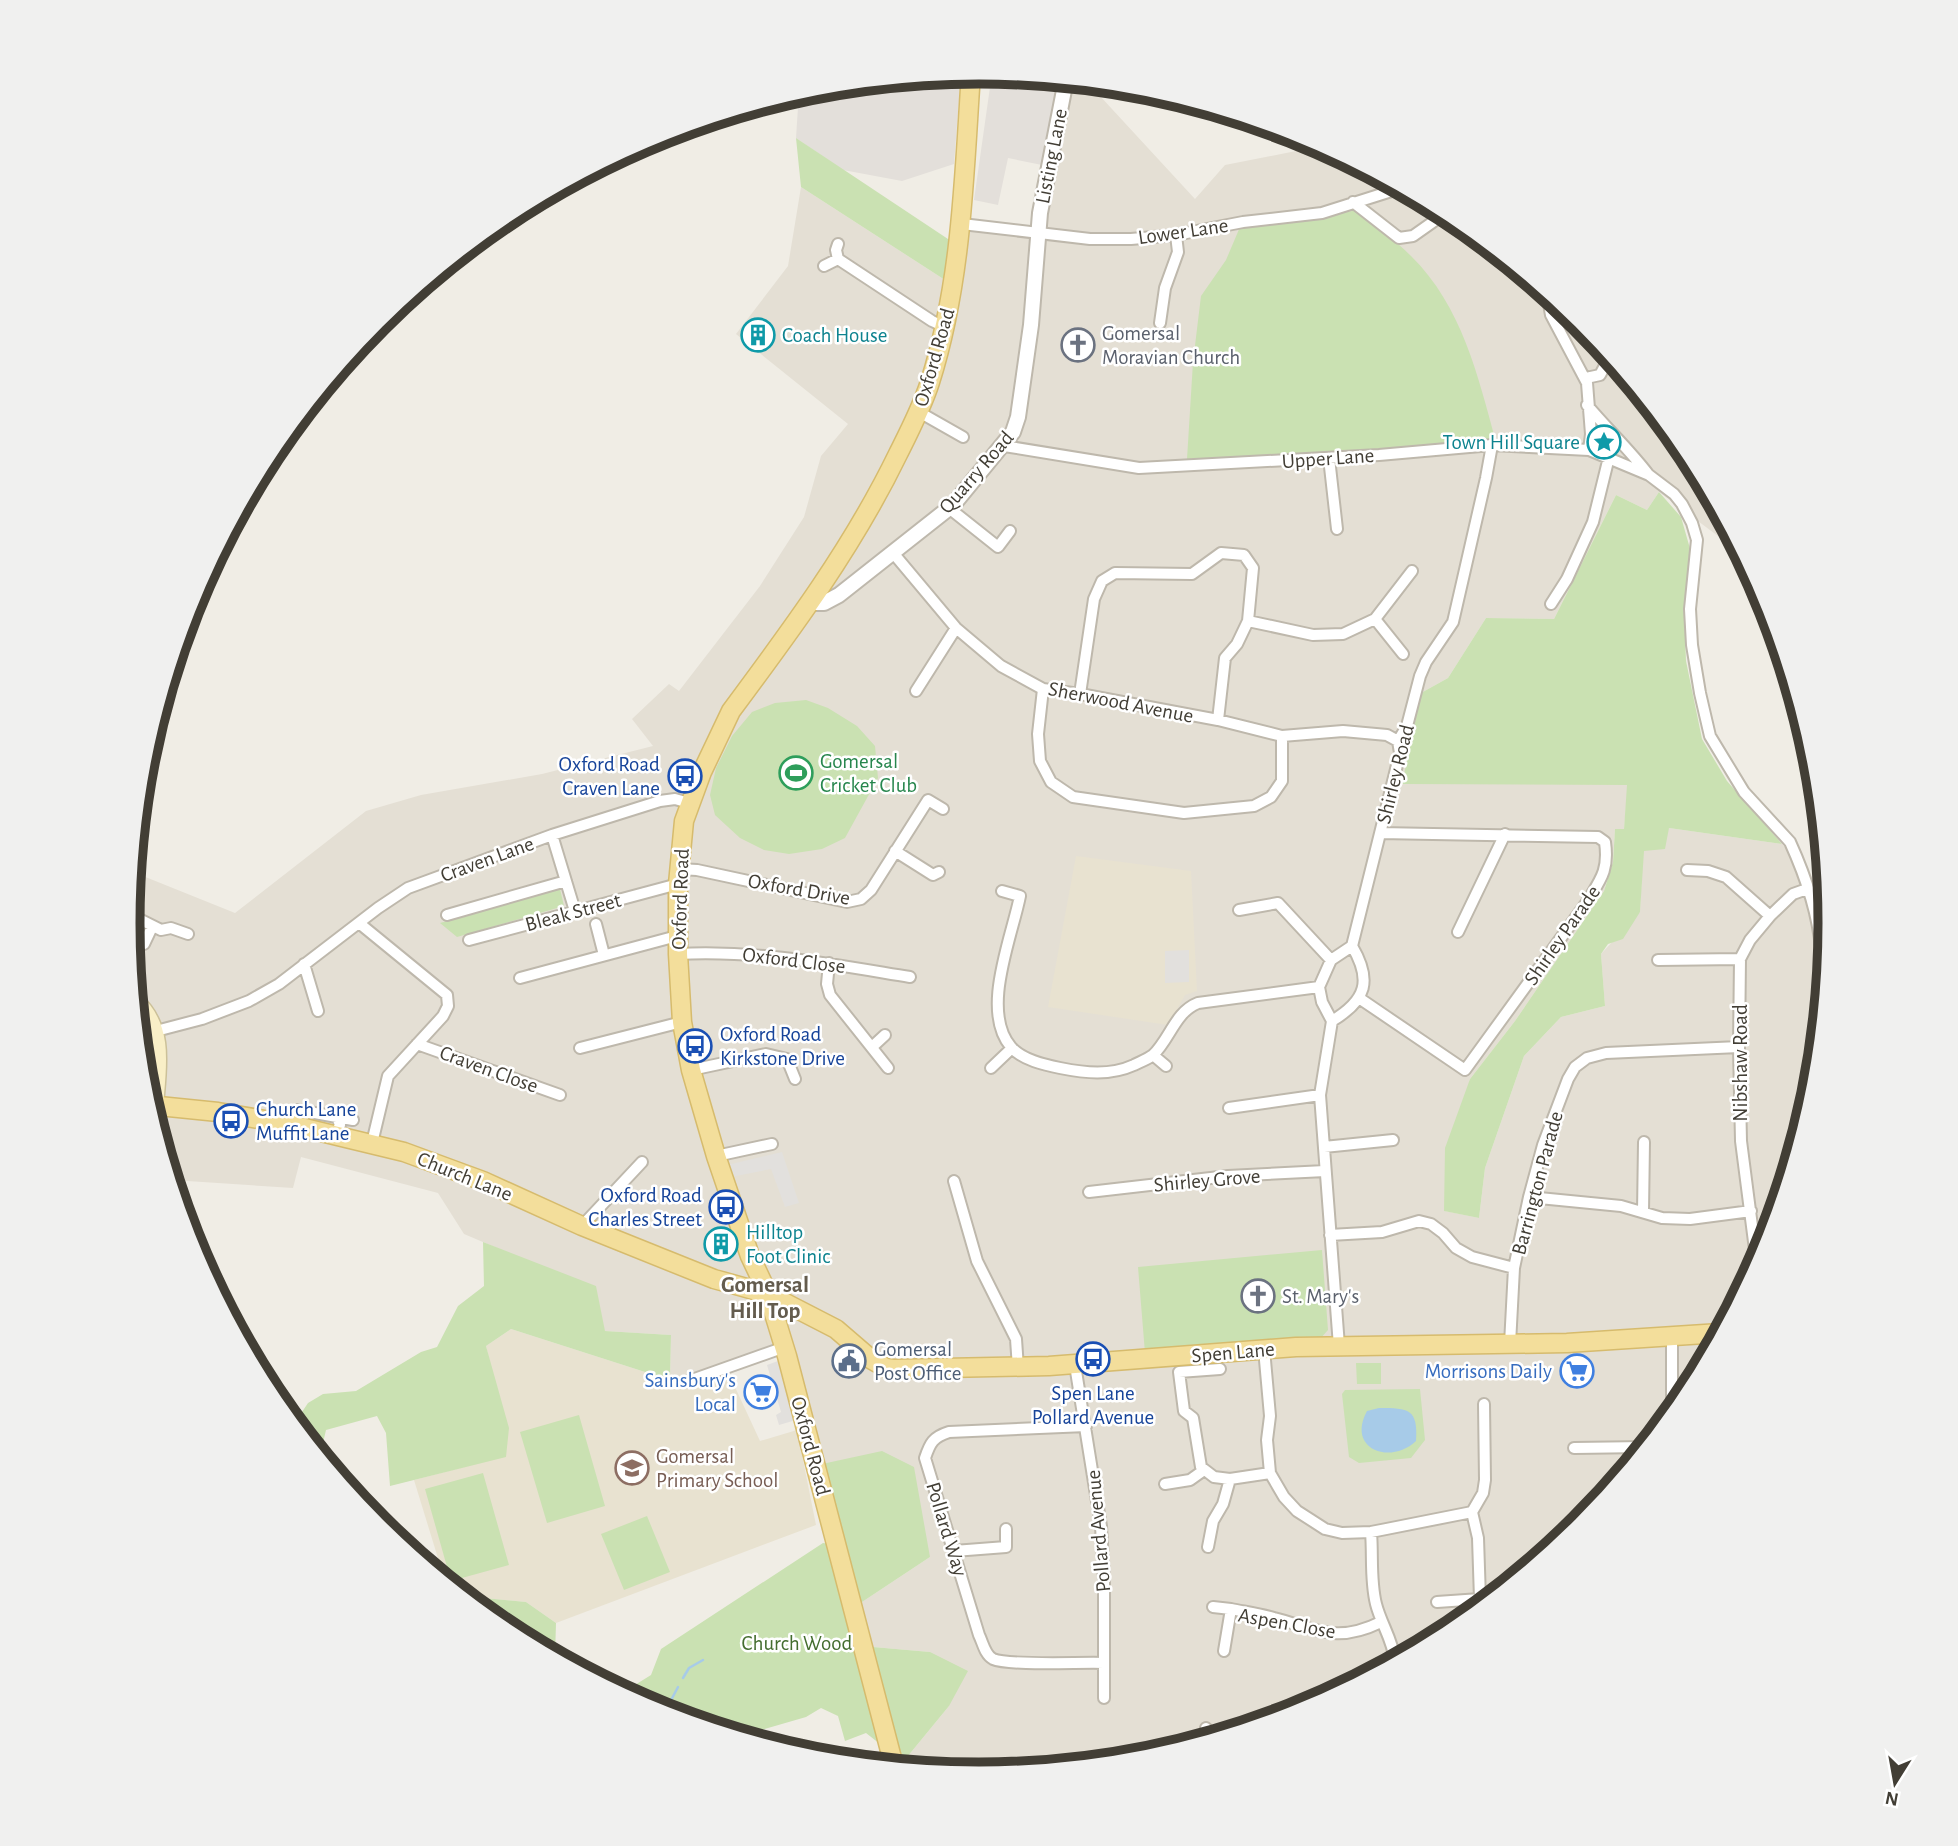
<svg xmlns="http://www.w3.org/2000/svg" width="1958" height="1846" viewBox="0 0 1958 1846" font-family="'Alegreya Sans',sans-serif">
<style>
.residential{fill:#e4dfd4}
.industrial{fill:#e3dfda}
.education{fill:#e8e2d0}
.green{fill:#cae1b2}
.parking{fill:#e2e0dd}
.water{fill:#a7cbe8}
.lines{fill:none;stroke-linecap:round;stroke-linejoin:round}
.stream{stroke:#a7cbe8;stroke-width:2.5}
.minor-casing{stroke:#beb8ac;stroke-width:14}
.tertiary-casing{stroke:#beb8ac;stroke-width:18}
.secondary-casing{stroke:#ccc199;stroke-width:19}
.primary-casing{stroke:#d6bb6d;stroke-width:21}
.minor{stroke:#fff;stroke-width:10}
.tertiary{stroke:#fff;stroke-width:14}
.secondary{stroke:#f9efc7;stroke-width:16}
.primary{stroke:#f3de9b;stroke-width:18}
.labels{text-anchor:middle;stroke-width:5;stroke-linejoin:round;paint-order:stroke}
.street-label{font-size:21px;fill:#423e35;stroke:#fff}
.worship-label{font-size:21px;fill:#5b616d;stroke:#fff;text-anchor:start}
.culture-label{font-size:21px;fill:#0d838f;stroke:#fff;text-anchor:start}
.leisure-label{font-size:21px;fill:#27864d;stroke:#fff;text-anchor:start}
.transit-label{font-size:21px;fill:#164399;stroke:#fff;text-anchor:end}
.service-label{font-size:21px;fill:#4e5e75;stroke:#fff;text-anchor:start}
.shop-label{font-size:21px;fill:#366cbe;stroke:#fff;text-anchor:end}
.education-label{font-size:21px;fill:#785e54;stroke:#fff;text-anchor:start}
.park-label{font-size:21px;fill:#446d2f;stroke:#fff}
.neighbourhood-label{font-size:23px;font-weight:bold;fill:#645c4e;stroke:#fff}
.rim{fill:none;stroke:#423e35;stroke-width:9}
</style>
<rect width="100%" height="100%" fill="#f0ede5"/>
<path class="residential" d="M 1073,81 L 1088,83 L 1195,199 L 1225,165 L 1296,151 L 1292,133 L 1305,137 L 1452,215 L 1581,321 L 1687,450 L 1727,525 L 1718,536 L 1659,492 L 1647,510 L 1616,495 L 1554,619 L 1486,618 L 1448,678 L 1421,693 L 1403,784 L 1628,784 L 1624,829 L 1615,829 L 1613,862 L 1604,891 L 1515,1021 L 1470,1079 L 1445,1211 L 1479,1218 L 1485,1168 L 1524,1056 L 1561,1017 L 1605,1006 L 1601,954 L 1640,912 L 1643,850 L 1669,828 L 1782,844 L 1789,852 L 1804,897 L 1814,934 L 1817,1056 L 1814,1089 L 1765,1249 L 1687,1396 L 1581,1525 L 1452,1631 L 1304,1710 L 1145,1758 L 979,1774 L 904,1767 L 903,1762 L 949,1706 L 930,1652 L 873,1647 L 859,1604 L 930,1557 L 822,1464 L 791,1341 L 670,1380 L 671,1335 L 605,1331 L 511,1254 L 464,1234 L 438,1193 L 301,1157 L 293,1188 L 172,1180 L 144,1089 L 128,923 L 133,872 L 235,913 L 366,811 L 421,795 L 542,774 L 653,746 L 632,719 L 669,684 L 679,691 L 760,586 L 804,517 L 821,456 L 848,424 L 736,334 L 788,266 L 801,187 L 945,280 L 953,224 L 1044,234 Z"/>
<path class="industrial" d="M 992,73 L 1059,80 L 1042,165 L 1008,158 L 998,205 L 974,200 Z
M 961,74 L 954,164 L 902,181 L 843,170 L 796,138 L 799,92 L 813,88 Z"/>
<path class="education" d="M 1076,856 L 1191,871 L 1197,991 L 1185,995 L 1168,1025 L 1048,1007 Z
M 511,1329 L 670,1380 L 728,1372 L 760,1441 L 797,1430 L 816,1525 L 556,1623 L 526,1602 L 464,1596 L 445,1581 L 414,1480 L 506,1456 L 495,1383 L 486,1346 Z"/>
<path class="green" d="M 796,138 L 951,241 L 945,280 L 801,187 Z
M 1357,210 C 1375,225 1395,240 1411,256 C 1462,306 1478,376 1496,442 L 1338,455 L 1187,459 L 1193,362 L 1201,296 L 1226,260 L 1240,227 L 1299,222 Z
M 1659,492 L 1681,517 L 1691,552 L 1684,608 L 1686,661 L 1702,739 L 1727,781 L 1782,844 L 1669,828 L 1665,849 L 1644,851 L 1640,912 L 1623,939 L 1608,944 L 1601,954 L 1605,1006 L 1561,1017 L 1524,1056 L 1485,1168 L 1479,1218 L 1444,1211 L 1445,1148 L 1470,1079 L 1515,1021 L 1604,891 L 1613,862 L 1615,829 L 1624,829 L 1627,785 L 1402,784 L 1421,693 L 1448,678 L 1486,618 L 1554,619 L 1616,495 L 1647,510 Z
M 806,700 L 828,708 L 857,726 L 875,746 L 878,778 L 845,838 L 822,849 L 789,854 L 764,850 L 740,838 L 715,815 L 710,795 L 716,768 L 732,736 L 752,712 L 775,703 Z
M 560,889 L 564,906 L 457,937 L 440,923 Z
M 483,1242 L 596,1286 L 605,1331 L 671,1335 L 670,1380 L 511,1329 L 486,1346 L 509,1428 L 506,1457 L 390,1486 L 386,1433 L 377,1416 L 326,1430 L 320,1456 L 294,1424 L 308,1403 L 323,1394 L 356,1391 L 421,1352 L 437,1347 L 458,1306 L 484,1286 Z
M 1322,1250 L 1328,1330 L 1320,1339 L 1145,1353 L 1138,1267 Z
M 1356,1363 L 1381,1363 L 1381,1384 L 1357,1384 Z
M 1420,1389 L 1425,1440 L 1411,1458 L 1359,1463 L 1349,1457 L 1342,1394 L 1345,1390 Z
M 579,1415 L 605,1506 L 547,1523 L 520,1432 Z
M 882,1451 L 914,1467 L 930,1557 L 859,1604 L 873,1647 L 930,1652 L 968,1671 L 949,1706 L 903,1762 L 866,1733 L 845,1741 L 838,1716 L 821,1708 L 806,1717 L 741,1736 L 653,1709 L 622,1693 L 651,1675 L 661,1649 L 823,1543 L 846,1546 L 822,1464 Z
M 483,1473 L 509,1565 L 451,1581 L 425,1489 Z
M 647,1516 L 670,1572 L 624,1590 L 601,1534 Z
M 464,1596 L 526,1602 L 556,1623 L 555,1657 L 530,1643 L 502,1621 L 491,1619 Z"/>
<path class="parking" d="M 1189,950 L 1189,982 L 1165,983 L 1165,951 Z
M 782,1152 L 799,1203 L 785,1207 L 771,1169 L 731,1177 L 727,1165 Z
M 778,1361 L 796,1420 L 779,1425 L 776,1415 L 781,1412 L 767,1365 Z"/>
<path class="water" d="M 1379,1408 C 1409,1408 1418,1409 1416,1441 C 1391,1465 1346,1450 1367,1411 Z"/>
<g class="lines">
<path class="stream" d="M 683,1678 L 689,1668 L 703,1660
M 667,1714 L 669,1704 L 678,1687"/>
<defs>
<path id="minor" d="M 1353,202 L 1399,238 L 1413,236 L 1447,212
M 962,224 L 1090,239 L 1131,239 L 1176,235 L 1243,222 L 1322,213 L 1401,188
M 838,259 L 836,250 L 838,244
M 824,266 L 838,259 L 932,321 L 945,327
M 1547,293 L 1551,315 L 1587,383 L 1591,434 L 1589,450
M 1160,323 L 1165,288 L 1178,252 L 1176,235
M 1586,378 L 1600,375 L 1610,356
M 1587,405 C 1607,429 1629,449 1648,474
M 919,412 L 963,437
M 1004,446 L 1139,468 L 1379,455 L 1492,445 L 1589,450 L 1649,475 L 1674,494 L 1682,504 L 1692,523 L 1697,540 L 1690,609 L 1692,645 L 1700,693 L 1710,736 L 1744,792 L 1790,842 C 1805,875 1818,913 1821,949 C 1823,967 1821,986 1822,1005
M 1329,458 L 1337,529
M 949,508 L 998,547 L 1010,531
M 894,554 L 956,628 L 1001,666 L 1043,689 L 1080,694 L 1218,720 L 1282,736 L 1343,731 L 1387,735 L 1398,741
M 1551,604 L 1567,579 L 1593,522 L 1609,457
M 1375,619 L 1412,571
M 1248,621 L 1313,635 L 1343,634 L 1375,619 L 1403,654
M 1043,689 L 1038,734 L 1040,761 L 1051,782 L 1073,797 L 1184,813 L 1254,806 L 1271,797 L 1282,781 L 1282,736
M 916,691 L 956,628
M 1080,694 L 1094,599 L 1102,581 L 1115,573 L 1192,574 L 1221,553 L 1244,555 L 1253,568 L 1248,621 L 1237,644 L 1225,658 L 1218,720
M 552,835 L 575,911
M 895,851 L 933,875 L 939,872
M 679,869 L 697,870 L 847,902 L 861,899 L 871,890 L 928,800 L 943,809
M 1687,870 L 1708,871 L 1726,877 L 1770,916
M 1002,891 L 1020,896 C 1012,937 980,1011 1011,1047 C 1022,1060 1045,1065 1060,1068 C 1085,1073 1110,1076 1134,1065 C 1140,1062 1148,1059 1153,1055 C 1170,1039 1175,1012 1198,1003 L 1319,987
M 1239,910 L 1278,903 L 1331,960
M 129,914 L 161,930 L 171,928 L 188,934
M 447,915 L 566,881
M 359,923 L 447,995 L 448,1006 L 443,1016 L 388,1076 L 372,1143
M 596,924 L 604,955
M 1458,932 L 1505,834
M 469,940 L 678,884
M 144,944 L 152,927
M 678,954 C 759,950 830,964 910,977
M 1658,960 L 1740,959
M 829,963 L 827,984 L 830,995 L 888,1068
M 304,964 L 318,1011
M 520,978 L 677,936
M 1359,998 L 1465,1070 L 1587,902 C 1601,879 1609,870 1605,842 L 1598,837 L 1380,833
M 1332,1021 C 1367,1000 1372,980 1352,946
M 156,1031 L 202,1019 L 249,1001 L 279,984 L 378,908 L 408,888 L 552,835 L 660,801 L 675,799 L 689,803
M 417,1044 L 560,1095
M 872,1047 L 885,1035
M 580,1048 L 682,1022
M 1153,1055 L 1166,1066
M 991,1068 L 1012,1048
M 691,1070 L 766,1054 L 787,1059 L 795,1079
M 1229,1108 L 1320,1095
M 337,1117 L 353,1120
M 288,1124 L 292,1114 L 298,1110 L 337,1117 L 340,1125 L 335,1135
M 1324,1147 L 1393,1140
M 716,1156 L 772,1144
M 954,1181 L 977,1261 L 1016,1339 L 1018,1368
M 1089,1192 L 1228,1176 L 1325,1171
M 1529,1197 L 1621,1206 L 1662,1218 L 1690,1219 L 1751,1211
M 1643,1212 L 1644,1142
M 582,1226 L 642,1162
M 1330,1235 L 1382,1232 L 1419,1221 L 1431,1224 L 1443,1233 L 1456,1248 L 1472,1257 L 1514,1268
M 1757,1265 L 1741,1141 L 1739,1047 L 1740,959 L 1750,940 L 1770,916 L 1793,894 L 1807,889
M 1672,1338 L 1672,1414
M 1510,1344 L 1514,1268 L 1529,1197 L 1543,1145 L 1568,1079 L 1575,1067 L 1587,1058 L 1606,1053 L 1739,1047
M 1339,1346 L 1320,1095 L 1332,1021 L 1322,1002 L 1319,987 L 1331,960 L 1352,946 L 1400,753 L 1398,741 L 1407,726 L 1420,676 L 1426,662 L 1453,622 L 1486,478 L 1492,445
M 1264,1349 L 1270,1416 L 1267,1440 L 1270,1473 L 1284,1497 L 1297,1511 L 1325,1529 L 1342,1533 L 1371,1532 L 1472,1512 L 1483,1493 L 1485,1480 L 1484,1404
M 1075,1365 L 1101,1526 L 1104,1579 L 1104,1698
M 1220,1369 L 1179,1372 L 1184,1411 L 1193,1418 L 1201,1467 L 1214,1477 L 1230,1479
M 686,1382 L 785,1347
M 1086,1426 L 949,1432 C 933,1437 930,1443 925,1458 L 979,1635 C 983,1643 985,1655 993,1659 C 1009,1666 1082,1662 1104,1663
M 1574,1448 L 1645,1447
M 1165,1484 L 1190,1480 L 1204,1470
M 1472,1512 L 1478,1538 L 1480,1599 L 1485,1604
M 1371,1532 C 1373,1556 1370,1580 1376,1604 C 1381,1624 1393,1640 1395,1661
M 1208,1547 L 1213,1521 L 1223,1504 L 1230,1479 L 1270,1473
M 954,1551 L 1006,1547 L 1006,1529
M 1437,1602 L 1480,1599
M 1213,1607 L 1231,1609
M 1224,1651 L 1231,1609 C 1246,1612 1260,1614 1274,1618 C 1317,1629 1336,1644 1381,1622
M 1206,1728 L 1209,1739"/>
<path id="tertiary" d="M 811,603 L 824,603 L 839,595 L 953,505 L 1013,432 L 1018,417 L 1031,325 L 1040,213 L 1066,80"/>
<path id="secondary" d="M 135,1001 C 166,1027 158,1069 155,1105"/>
<path id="primary" d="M 149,1105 L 218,1112 L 288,1124 L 404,1152 L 483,1181 L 582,1226 L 714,1279 L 768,1294 L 836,1329 L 872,1360 L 886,1368 L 893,1369 L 1049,1366 L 1296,1347 L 1567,1343 L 1720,1333
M 894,1766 L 787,1356 L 768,1294 L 750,1256 L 716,1156 L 691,1070 L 682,1022 L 678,954 L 678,884 L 684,821 L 702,772 L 731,711 C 792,629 853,547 898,454 C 910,430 922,407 930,382 C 962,281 964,176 971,73"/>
</defs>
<use href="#minor" class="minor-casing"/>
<use href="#tertiary" class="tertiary-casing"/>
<use href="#secondary" class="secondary-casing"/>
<use href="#primary" class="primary-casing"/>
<use href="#minor" class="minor"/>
<use href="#tertiary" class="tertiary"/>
<use href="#secondary" class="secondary"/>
<use href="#primary" class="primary"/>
</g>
<defs>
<symbol id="building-ring" viewBox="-11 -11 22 22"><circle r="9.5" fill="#fff" stroke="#0f9aa8" stroke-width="1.5"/><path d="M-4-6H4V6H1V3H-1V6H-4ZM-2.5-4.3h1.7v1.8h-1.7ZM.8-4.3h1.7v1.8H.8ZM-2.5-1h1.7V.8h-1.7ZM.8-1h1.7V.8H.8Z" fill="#0f9aa8"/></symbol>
<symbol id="church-ring" viewBox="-11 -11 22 22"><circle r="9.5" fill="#fff" stroke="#6b7280" stroke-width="1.5"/><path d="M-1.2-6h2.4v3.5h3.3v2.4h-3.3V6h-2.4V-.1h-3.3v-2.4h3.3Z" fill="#6b7280"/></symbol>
<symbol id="sight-ring" viewBox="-11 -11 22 22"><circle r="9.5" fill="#fff" stroke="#0f9aa8" stroke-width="1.5"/><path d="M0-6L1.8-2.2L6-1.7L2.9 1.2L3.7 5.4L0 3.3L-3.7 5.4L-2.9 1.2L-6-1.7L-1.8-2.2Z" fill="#0f9aa8"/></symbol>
<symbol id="stadium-ring" viewBox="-11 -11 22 22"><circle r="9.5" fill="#fff" stroke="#2e9e5b" stroke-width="1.5"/><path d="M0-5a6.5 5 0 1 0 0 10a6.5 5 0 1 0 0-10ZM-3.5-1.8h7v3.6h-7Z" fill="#2e9e5b"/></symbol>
<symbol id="bus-ring" viewBox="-11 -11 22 22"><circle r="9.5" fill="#fff" stroke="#1a4fb4" stroke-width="1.5"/><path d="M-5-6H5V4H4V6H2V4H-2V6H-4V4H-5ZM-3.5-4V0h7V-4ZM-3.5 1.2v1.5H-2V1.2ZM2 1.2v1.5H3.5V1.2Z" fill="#1a4fb4"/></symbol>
<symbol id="civic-ring" viewBox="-11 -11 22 22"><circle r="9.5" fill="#fff" stroke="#5c6f8a" stroke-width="1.5"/><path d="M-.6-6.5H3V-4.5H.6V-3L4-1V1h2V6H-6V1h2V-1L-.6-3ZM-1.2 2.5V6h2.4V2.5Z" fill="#5c6f8a"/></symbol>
<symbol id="supermarket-ring" viewBox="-11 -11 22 22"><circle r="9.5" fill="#fff" stroke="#3f7fe0" stroke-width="1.5"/><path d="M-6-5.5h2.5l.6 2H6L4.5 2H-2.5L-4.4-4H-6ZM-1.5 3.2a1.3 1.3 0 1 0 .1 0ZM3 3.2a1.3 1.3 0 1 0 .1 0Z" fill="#3f7fe0"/></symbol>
<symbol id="school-ring" viewBox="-11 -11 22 22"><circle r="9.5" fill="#fff" stroke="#8d6e63" stroke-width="1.5"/><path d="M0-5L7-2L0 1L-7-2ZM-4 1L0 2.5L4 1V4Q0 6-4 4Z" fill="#8d6e63"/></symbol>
</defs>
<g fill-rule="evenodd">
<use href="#building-ring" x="739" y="316" width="38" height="38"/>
<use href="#church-ring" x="1059" y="326" width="38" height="38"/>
<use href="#sight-ring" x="1585" y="423" width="38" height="38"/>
<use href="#stadium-ring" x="777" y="754" width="38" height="38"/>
<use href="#bus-ring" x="666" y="757" width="38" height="38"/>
<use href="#bus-ring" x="676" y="1027" width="38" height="38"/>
<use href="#bus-ring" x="212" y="1102" width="38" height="38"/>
<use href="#bus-ring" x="707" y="1188" width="38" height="38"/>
<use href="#building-ring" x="702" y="1225" width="38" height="38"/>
<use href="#church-ring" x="1239" y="1277" width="38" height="38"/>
<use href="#bus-ring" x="1074" y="1340" width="38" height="38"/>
<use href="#civic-ring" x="830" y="1342" width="38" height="38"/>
<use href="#supermarket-ring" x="1558" y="1352" width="38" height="38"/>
<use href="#supermarket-ring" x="742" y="1373" width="38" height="38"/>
<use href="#school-ring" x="613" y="1449" width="38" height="38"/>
</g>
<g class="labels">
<g class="street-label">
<text transform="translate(1051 156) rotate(-79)" y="7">Listing Lane</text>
<text transform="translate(1183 231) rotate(-8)" y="7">Lower Lane</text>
<text transform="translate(934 357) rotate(-74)" y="7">Oxford Road</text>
<text transform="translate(1328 458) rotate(-4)" y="7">Upper Lane</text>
<text transform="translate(976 472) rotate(-49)" y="7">Quarry Road</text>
<text transform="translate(1121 702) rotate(11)" y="7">Sherwood Avenue</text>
<text transform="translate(1395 774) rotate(-76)" y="7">Shirley Road</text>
<text transform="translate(487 859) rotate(-20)" y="7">Craven Lane</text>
<text transform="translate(799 889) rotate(10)" y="7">Oxford Drive</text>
<text transform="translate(680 899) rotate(-88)" y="7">Oxford Road</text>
<text transform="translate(573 912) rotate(-15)" y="7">Bleak Street</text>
<text transform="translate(1562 935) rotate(-55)" y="7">Shirley Parade</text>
<text transform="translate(794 960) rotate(7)" y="7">Oxford Close</text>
<text transform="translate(1740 1063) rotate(-90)" y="7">Nibshaw Road</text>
<text transform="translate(489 1069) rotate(20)" y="7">Craven Close</text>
<text transform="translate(465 1176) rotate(22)" y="7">Church Lane</text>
<text transform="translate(1207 1180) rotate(-5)" y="7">Shirley Grove</text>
<text transform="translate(1537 1183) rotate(-75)" y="7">Barrington Parade</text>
<text transform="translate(1233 1352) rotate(-5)" y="7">Spen Lane</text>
<text transform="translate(811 1446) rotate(75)" y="7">Oxford Road</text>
<text transform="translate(947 1529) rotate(73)" y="7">Pollard Way</text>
<text transform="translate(1098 1531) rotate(-95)" y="7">Pollard Avenue</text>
<text transform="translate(1287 1623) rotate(10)" y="7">Aspen Close</text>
</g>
<g class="worship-label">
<text x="1102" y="340">Gomersal<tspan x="1102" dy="24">Moravian Church</tspan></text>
<text x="1282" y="1303">St. Mary's</text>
</g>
<g class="culture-label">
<text x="782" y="342">Coach House</text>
<text x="1580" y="449" text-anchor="end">Town Hill Square</text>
<text x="746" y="1239">Hilltop<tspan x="746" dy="24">Foot Clinic</tspan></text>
</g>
<g class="leisure-label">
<text x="820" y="768">Gomersal<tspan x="820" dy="24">Cricket Club</tspan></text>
</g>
<g class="transit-label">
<text x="660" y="771">Oxford Road<tspan x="660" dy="24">Craven Lane</tspan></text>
<text x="720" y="1041" text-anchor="start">Oxford Road<tspan x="720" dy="24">Kirkstone Drive</tspan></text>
<text x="256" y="1116" text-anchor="start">Church Lane<tspan x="256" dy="24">Muffit Lane</tspan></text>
<text x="702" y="1202">Oxford Road<tspan x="702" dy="24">Charles Street</tspan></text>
<text x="1093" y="1400" text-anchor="middle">Spen Lane<tspan x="1093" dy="24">Pollard Avenue</tspan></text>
</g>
<g class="service-label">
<text x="874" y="1356">Gomersal<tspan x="874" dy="24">Post Office</tspan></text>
</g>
<g class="shop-label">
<text x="1552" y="1378">Morrisons Daily</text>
<text x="736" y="1387">Sainsbury's<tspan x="736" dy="24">Local</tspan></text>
</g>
<g class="education-label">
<text x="656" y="1463">Gomersal<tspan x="656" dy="24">Primary School</tspan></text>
</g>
<g class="park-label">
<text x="797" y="1650">Church Wood</text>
</g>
<g class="neighbourhood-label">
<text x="765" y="1292">Gomersal<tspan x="765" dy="26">Hill Top</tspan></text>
</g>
</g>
<path d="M0 0H1958V1846H0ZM140 923a839 839 0 1 1 1678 0a839 839 0 1 1-1678 0Z" fill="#f0f0ef" fill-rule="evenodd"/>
<path class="rim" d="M140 923a839 839 0 1 1 1678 0a839 839 0 1 1-1678 0Z"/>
<g transform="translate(1895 1783) rotate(191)" stroke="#ffffff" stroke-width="5" paint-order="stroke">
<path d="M0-5L12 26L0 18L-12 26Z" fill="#423e35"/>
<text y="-10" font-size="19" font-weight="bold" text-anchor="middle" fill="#423e35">N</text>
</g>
</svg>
